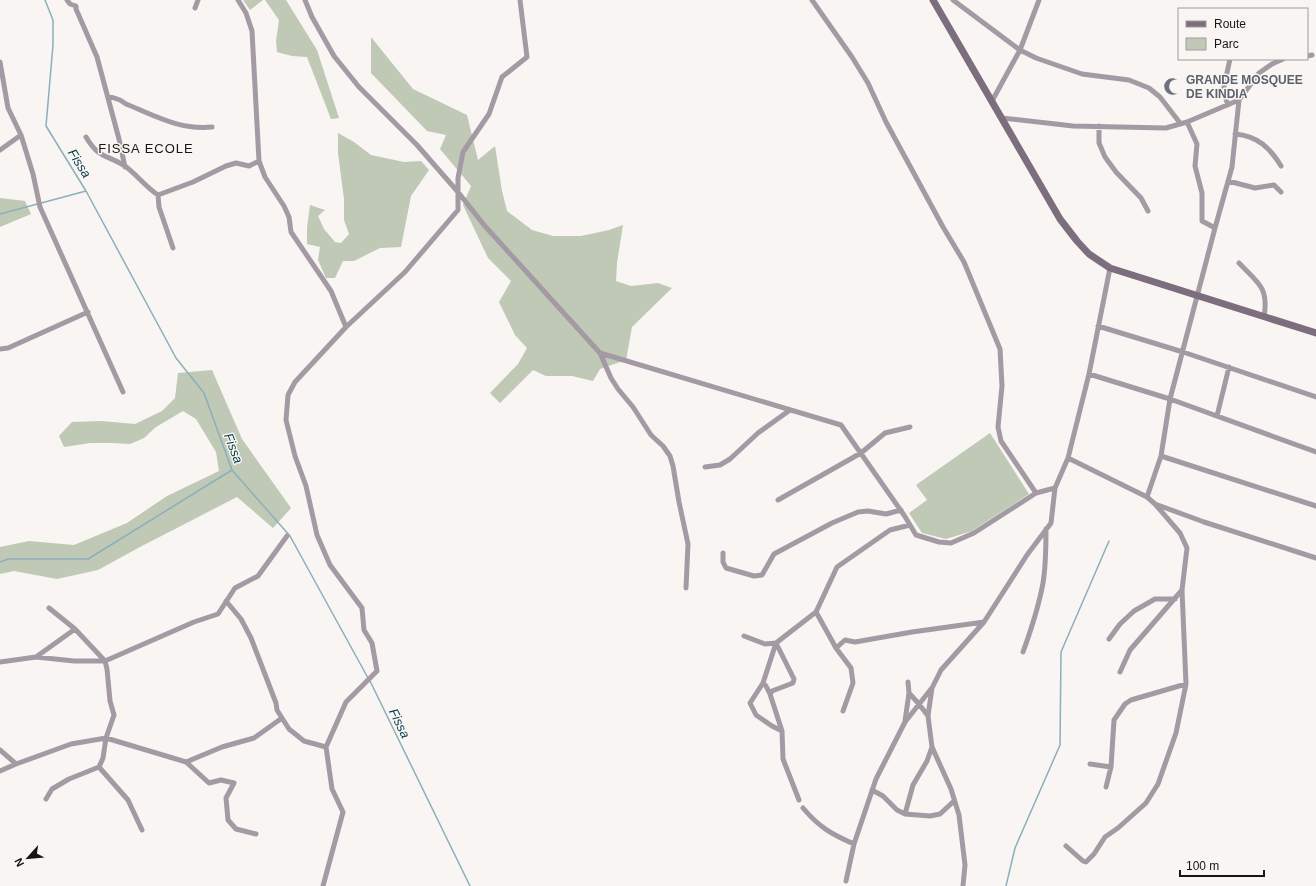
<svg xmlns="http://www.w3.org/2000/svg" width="1316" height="886" viewBox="0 0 1316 886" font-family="Arial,sans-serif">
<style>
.green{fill:#bfc9b6}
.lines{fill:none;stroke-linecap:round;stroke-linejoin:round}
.stream{stroke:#8bafbc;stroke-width:1.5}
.minor{stroke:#a49aa4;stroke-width:5}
.secondary{stroke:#7d6e7d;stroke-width:7}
.labels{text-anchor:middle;stroke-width:3;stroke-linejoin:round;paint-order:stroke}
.worship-label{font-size:12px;font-weight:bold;fill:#5b616d;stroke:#f8f5f2;text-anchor:start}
.neighbourhood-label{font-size:13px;letter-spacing:1px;fill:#181615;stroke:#f8f5f2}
.water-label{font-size:13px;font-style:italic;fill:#013948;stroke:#f8f5f2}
</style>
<rect width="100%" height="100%" fill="#f8f5f2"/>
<path class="green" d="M 243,0 L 263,0 L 250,10 Z
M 265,0 L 286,0 L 317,50 L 339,118 L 331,119 L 307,57 L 292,56 L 277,52 L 276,41 L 279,20 Z
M 371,37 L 413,89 L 467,115 L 478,160 L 495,146 L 502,191 L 507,211 L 532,230 L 553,236 L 581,236 L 609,230 L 623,225 L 617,263 L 616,281 L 631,286 L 658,283 L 672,288 L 632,327 L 626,360 L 600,369 L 593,381 L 572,376 L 546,376 L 533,370 L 500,403 L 490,393 L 518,364 L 527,348 L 515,335 L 499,302 L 511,281 L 488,258 L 463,205 L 471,186 L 440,149 L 446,135 L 427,131 L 371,73 Z
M 338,133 L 354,142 L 371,155 L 404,162 L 421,161 L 429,170 L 411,196 L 401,247 L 380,248 L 354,261 L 343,261 L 335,278 L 326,278 L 318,260 L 320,247 L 307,244 L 307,228 L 310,205 L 325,210 L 318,216 L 324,229 L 335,242 L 341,243 L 349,234 L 344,220 L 344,199 L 338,153 Z
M 0,198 L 25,201 L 31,214 L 0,227 Z
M 212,370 L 242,439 L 291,508 L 273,528 L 237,497 L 140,547 L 98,570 L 57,579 L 14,571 L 0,574 L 0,547 L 29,541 L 74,545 L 127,523 L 167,496 L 219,471 L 216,452 L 196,419 L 183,411 L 156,427 L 144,438 L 130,444 L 113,443 L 90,443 L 64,447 L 59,436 L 72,422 L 101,421 L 135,424 L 162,411 L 175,398 L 178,373 Z
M 990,433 L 1029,494 L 972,531 L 946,539 L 922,533 L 909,513 L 927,500 L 916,485 Z"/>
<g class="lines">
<path class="stream" d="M 45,0 L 53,20 L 53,45 L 46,126 L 86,191 L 176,358 L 204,393 L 232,470 L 290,536 L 368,678
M 0,214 L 86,191
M 0,562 L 8,559 L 88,559 L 232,470
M 370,681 L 470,886
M 1006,886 L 1015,848 L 1060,745 L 1061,652 L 1109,541"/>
<path class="minor" d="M 67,0 L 70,4 L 76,6 L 76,9 L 97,57 L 119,139 L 125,167
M 238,0 L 246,13 L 252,31 L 259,161 L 265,177 L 284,206 L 289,217 L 291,232 L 331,291 L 346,327
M 305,0 L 312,17 L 334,56 L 359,87 L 417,145 L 458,192 L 484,225 L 600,353 L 841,425 L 904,515 L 916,535 L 939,542 L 951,543 L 974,533 L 1036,493 L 1055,488
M 812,0 L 852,57 L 868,83 L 886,122 L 943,227 L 964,262 L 1000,349 L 1002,386 L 998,427 L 1001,441 L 1036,493
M 953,0 L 1020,50 L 1036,58 L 1082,74 L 1129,80 L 1149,88 L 1160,97 L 1180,123
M 195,8 L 198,0
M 1307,56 L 1312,55
M 0,62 L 8,108 L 21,135 L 33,174 L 40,207 L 123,392
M 108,96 L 120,100 L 126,104 C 156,116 179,130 212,127
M 992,101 L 1020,50 L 1039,0
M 1228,105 L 1223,91 L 1230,59
M 1002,118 L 1073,126 L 1166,128 L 1187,122 L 1239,100
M 1187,122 L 1197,144 L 1195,166 L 1202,193 L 1202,221 L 1215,228
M 1099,126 L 1099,143 L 1105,157 L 1116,172 L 1141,198 L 1148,211
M 1235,134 C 1258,136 1270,148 1281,166
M 86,137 C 99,159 106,154 125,166 C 137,175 146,187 158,195 L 193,182 L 226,166 L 236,163 L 249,166 L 259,161
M 0,150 L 21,135
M 1228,181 L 1255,188 L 1274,185 L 1281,192
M 158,195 L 159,207 L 173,248
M 1239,263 C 1258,283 1269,287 1264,317
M 1098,326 L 1183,352 L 1316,397
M 0,349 L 8,348 L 88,312
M 600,353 L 611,378 L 618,389 L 633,407 L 651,435 L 663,446 L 670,456 L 673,466 L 679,502 L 688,544 L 686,588
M 1089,374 L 1170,399 L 1316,452
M 1217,416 L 1229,367
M 1161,456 L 1316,506
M 1068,458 L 1147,497 L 1155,504 L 1204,522 L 1316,558
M 705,467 L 720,465 L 730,459 L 758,433 L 790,410
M 1147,497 L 1161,456 L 1170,399 L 1215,228 L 1232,167 L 1239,100 L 1259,73 L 1272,64 L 1283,59
M 778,500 L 861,453 L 885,433 L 910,427
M 723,553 L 723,562 L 726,568 L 754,576 L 762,575 L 774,554 L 832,523 L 858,512 L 868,511 L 886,514 L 901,510
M 226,601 L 241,619 L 251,638 L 276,703 L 277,710 L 282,718
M 816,612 L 836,648 L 851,668 L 853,683 L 843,711
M 744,636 L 765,644 L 776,643 L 816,612 L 837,567 L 890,530 L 910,525
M 1109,639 L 1120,624 L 1134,611 L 1155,599 L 1175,599
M 776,643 L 794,679 L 793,683 L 772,691 L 770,694 L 782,731
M 836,648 L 845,640 L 855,642 L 912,632 L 984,622
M 1023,652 C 1031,630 1039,605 1043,583 C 1046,565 1046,547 1046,529
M 36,657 L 74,661 L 105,661 L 194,622 L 218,614 L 235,588 L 258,576 L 287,536
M 0,662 L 36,657 L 75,629
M 1120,672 L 1130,650 L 1182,590
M 763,683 L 750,703 L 756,715 L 772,726 L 782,731 L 783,759 L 799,800
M 909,693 L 919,704 L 928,716
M 770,694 L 766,686 L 763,683 L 776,643
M 905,721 L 909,693 L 908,682
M 0,750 L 16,764 L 71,744 L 106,738 L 186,762
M 1090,764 L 1111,767
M 99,767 L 128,800 L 142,830
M 0,771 L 16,764
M 1106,787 L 1111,767 L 1114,720 L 1125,704 L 1131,700 L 1186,684
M 872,790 L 883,796 L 897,810 L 905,814 L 930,816 L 940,814 L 954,801
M 46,799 L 52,789 L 69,779 L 99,767 L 103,758 L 106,738 L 114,715 L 110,701 L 107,669 L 105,661 L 75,629 L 49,608
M 803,808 C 819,827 831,834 854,844
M 905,814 L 913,785 L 927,761 L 932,747
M 256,834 L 236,829 L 228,820 L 226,798 L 234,783 L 221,780 L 209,783 L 186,762 L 222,747 L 254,738 L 282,718 L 289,729 L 304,741 L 326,747
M 1066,846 L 1083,861 L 1086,862 L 1094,854 L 1105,837 L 1118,828 L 1146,803 L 1158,784 L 1176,733 L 1186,684 L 1182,590 L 1187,548 L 1180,533 L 1155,504
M 846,881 L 854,844 L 876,779 L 905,722 L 931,689
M 323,886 L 343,812 L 332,789 L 326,747 L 346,702 L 377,671 L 372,643 L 364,630 L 362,608 L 330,565 L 317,535 L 306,486 L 295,456 L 286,420 L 288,395 L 295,382 L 346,327 L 405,272 L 458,210 L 458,178 L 463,152 L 489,114 L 502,77 L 527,57 L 520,0
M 963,886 L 965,865 L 959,815 L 951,789 L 932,747 L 928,716 L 932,688 L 941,670 L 984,622 L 1027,555 L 1051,523 L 1055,488 L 1068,458 L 1089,374 L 1110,268"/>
<path class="secondary" d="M 933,0 L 1060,219 L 1077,241 L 1089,254 L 1110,268 L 1316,333"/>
</g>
<defs>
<symbol id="mosque-bare" viewBox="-9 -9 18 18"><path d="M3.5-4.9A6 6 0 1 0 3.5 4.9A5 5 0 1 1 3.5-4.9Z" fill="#6b7280" stroke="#f8f5f2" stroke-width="2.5" paint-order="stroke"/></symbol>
</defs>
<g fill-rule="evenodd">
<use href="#mosque-bare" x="1160" y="74" width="25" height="25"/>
</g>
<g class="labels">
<g class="worship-label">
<text x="1186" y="84">GRANDE MOSQUEE<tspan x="1186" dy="14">DE KINDIA</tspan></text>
</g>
<g class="neighbourhood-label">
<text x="146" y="153">FISSA ECOLE</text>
</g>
<g class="water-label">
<text transform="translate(80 163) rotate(58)" y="5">Fissa</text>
<text transform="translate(234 448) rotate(69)" y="5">Fissa</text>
<text transform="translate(400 723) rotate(64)" y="5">Fissa</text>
</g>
</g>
<rect x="1178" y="8" width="130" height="52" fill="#f8f5f2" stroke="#9e9c9a"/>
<rect x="1186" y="21" width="20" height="6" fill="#7d6e7d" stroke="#9e9c9a"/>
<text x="1214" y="28" font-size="12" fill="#181615">Route</text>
<rect x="1186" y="38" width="20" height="12" fill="#bfc9b6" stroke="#9e9c9a"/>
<text x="1214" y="48" font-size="12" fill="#181615">Parc</text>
<g transform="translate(28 858) rotate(243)" stroke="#f8f5f2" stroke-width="3" paint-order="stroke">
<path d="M0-3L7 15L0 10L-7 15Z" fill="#181615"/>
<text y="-6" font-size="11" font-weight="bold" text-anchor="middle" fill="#181615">N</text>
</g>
<path d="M1180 870v6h84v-6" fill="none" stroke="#181615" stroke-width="2"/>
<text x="1186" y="870" font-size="12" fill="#181615" stroke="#f8f5f2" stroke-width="3" paint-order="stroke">100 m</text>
</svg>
